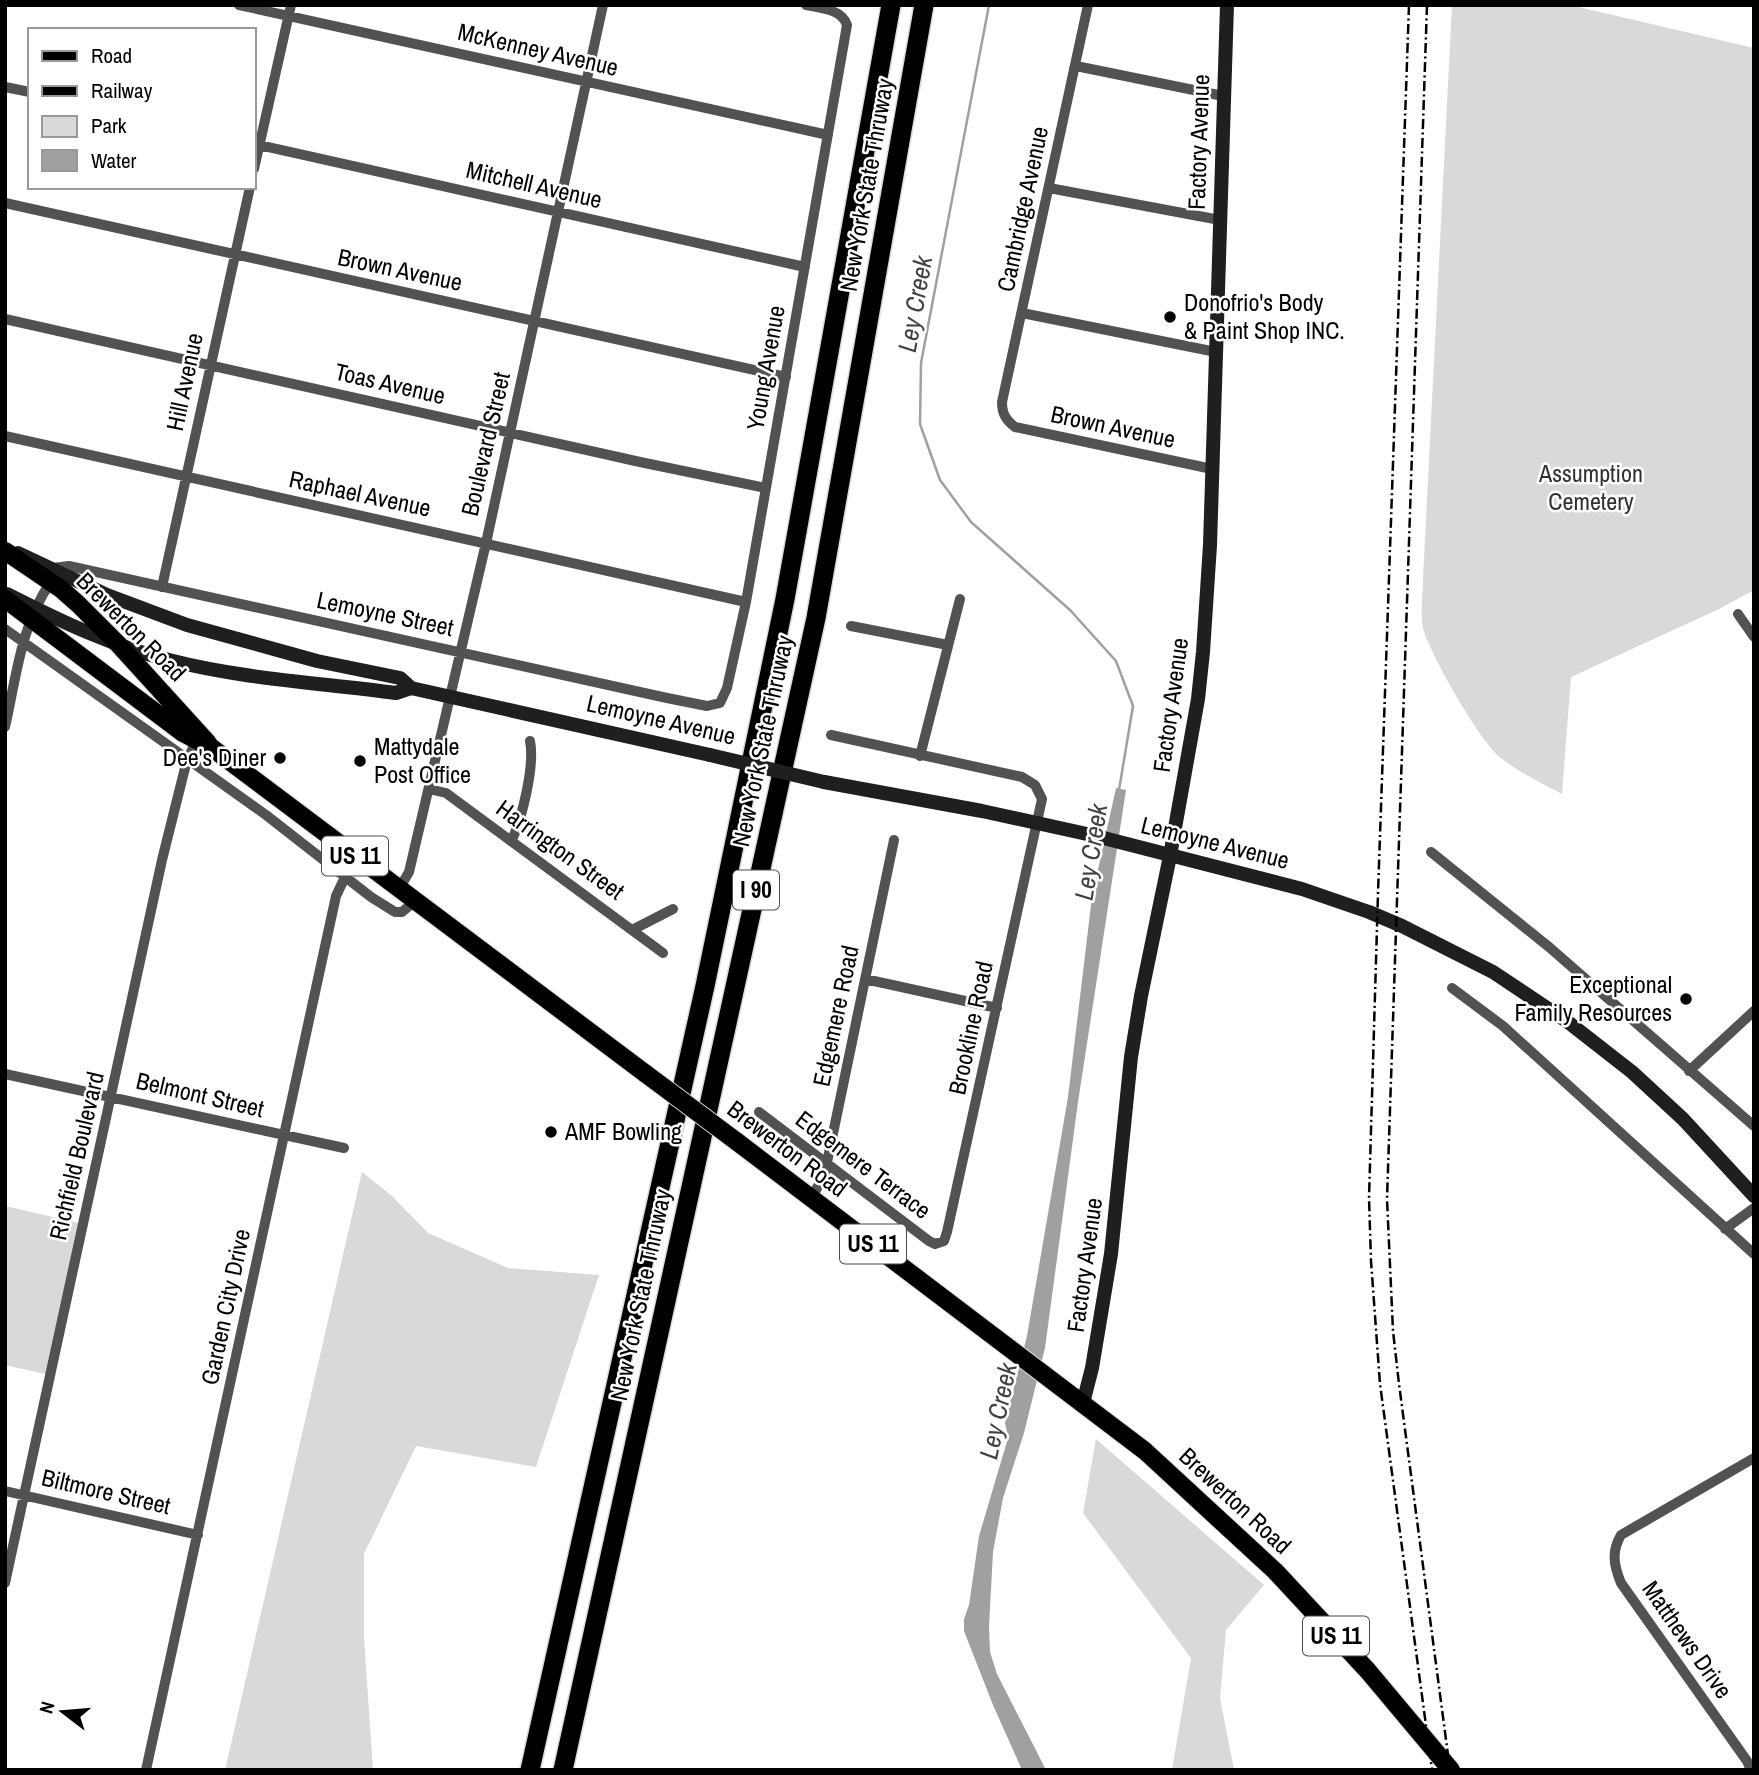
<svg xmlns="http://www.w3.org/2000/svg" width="1759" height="1775" viewBox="0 0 1759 1775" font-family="'Archivo Narrow',sans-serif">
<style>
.green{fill:#d9d9d9}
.water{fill:#a0a0a0}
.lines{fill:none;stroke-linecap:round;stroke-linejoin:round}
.stream{stroke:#a0a0a0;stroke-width:2.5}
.primary-casing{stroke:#dbdbdb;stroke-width:20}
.highway-casing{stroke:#dbdbdb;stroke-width:22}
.street{stroke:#525252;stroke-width:10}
.secondary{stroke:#1f1f1f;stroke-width:14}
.primary{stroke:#000;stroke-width:18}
.highway{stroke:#000;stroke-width:19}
.rail{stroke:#000;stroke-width:2.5;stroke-dasharray:10 3.5 2 3.5;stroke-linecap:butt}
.primary-bridge-casing{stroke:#dbdbdb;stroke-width:20;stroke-linecap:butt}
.secondary-bridge{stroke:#1f1f1f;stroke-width:14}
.primary-bridge{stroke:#000;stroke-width:18}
.poi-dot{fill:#000;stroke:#fff;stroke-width:2.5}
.labels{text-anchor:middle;stroke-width:5;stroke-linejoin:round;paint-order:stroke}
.shield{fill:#fff;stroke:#4c4c4c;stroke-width:2}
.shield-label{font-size:23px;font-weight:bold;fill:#000}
.street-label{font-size:24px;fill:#000;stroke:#fff}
.poi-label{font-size:24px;fill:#000;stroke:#fff;text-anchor:start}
.park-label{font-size:24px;fill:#303030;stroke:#fff}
.water-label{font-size:26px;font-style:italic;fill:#414141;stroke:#fff}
</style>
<rect width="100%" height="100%" fill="#fff"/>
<path class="green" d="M 1452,5 L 1570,5 L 1754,48 L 1754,590 L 1719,609 L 1571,677 L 1562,794 C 1541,783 1520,773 1501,758 C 1481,743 1429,653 1423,628 C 1420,613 1423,595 1423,579 Z
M 362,1172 L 392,1196 L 428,1233 L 508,1268 L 599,1275 L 536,1467 L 416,1446 L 364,1554 L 364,1637 L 373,1770 L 225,1770 Z
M 5,1206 L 83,1224 L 50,1375 L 5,1365 Z
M 1096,1439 L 1264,1585 L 1226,1630 L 1220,1698 L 1234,1770 L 1172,1770 L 1191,1658 L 1083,1513 Z"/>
<path class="water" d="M 1116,788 L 1126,790 L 1078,1102 L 1045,1348 L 1024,1433 L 1003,1498 L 993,1552 L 989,1626 L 990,1652 L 997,1674 L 1046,1770 L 1022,1770 L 993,1705 L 964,1631 L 964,1619 L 969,1605 L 979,1536 L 1008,1438 L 1005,1423 L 1027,1336 L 1068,1097 L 1092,897 Z"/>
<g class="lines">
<path class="stream" d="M 989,5 L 921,363 L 920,424 L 940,480 L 971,522 L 1070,610 L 1116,661 L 1133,706 L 1119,790"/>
<defs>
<path id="primary" d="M 5,551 L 61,589 L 78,604 L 119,645 L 208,743
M 5,599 L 183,733 L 212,748 L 646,1074
M 736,1141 L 1145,1451 L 1275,1571 L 1368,1671 L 1451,1770"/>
<path id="highway" d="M 530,1770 L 705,986 L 785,599 L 891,5
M 563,1770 L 816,618 L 924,5"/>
</defs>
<use href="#primary" class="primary-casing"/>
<use href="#highway" class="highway-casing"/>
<path class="street" d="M 239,5 L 828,135
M 1088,5 L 1002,402 C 1002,414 1006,420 1015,427 L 1212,469
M 1076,66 L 1223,96
M 5,87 L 30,92
M 254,144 L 805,267
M 254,169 L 291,5
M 1049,188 L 1220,220
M 5,203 L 786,377
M 1022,313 L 1216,352
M 5,319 L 640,462 L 766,488
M 5,436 L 746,602
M 53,568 L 69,566 L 667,698 L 707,706 L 720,703 L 727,688 L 746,602 L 847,25 C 842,9 820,8 806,5
M 162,587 L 250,187
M 1738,614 L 1754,637
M 851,626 L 948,645
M 5,629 L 266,815 L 371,897 L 395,912 L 402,912 L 415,901
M 5,727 C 16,679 21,623 51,582
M 920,756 L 960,599
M 429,789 L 446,793 L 663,953
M 512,840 C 522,818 535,766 530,741
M 1431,852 L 1549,947 L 1754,1126
M 399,889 L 409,872 L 486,543 L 603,5
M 632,930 L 673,909
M 865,979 L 997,1008
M 1452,988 L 1503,1026 L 1754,1254
M 1689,1071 L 1754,1011
M 5,1074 L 344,1148
M 759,1112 L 929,1241 L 935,1244 L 944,1241 L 947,1232 L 1042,799 L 1035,785 L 1022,777 L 831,735
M 812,1198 L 825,1172 L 894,840
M 1725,1229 L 1754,1208
M 5,1491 L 198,1535
M 5,1583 L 162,860 L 187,760 L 197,740
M 146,1770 L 336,896 L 345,877 L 360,860
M 1751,1770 L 1747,1761 L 1621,1583 C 1614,1566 1611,1552 1621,1535 L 1754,1458"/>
<path class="secondary" d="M 18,553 L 107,595 L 187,625 L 317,661 L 400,678 L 411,688
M 7,594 C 60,621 112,646 169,660 C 243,679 321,683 396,693 L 411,688 L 710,755
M 824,782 L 982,811 L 1096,836 L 1302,889 L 1369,912 L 1402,926 L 1493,972 L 1568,1022 L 1632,1072 L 1683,1119 L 1754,1196
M 1083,1403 L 1092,1368 L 1111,1254 L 1131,1057 L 1141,996 L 1170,856 L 1198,699 L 1203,652 L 1210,545 L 1227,5"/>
<use href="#primary" class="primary"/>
<use href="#highway" class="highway"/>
<path class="rail" d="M 1409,5 L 1378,893 L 1369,1198 L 1371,1261 L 1380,1384 L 1432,1770
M 1427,5 L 1387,1199 L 1393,1331 L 1399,1384 L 1450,1770"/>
<defs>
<path id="primary-bridge" d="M 646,1074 L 736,1141"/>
</defs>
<use href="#primary-bridge" class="primary-bridge-casing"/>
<path class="secondary-bridge" d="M 710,755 L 824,782"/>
<use href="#primary-bridge" class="primary-bridge"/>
</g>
<g class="poi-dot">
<circle cx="1170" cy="317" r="7"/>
<circle cx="280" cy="758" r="7"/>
<circle cx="360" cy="761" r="7"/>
<circle cx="1686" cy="999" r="7"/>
<circle cx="551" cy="1132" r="7"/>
</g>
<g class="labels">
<g class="shield">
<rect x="322" y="836.5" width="66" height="39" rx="5"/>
<rect x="733" y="870.5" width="46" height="39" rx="5"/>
<rect x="840" y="1224.5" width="66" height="39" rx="5"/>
<rect x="1303" y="1616.5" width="66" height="39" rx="5"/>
</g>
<g class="shield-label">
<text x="355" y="864">US 11</text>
<text x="756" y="898">I 90</text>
<text x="873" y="1252">US 11</text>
<text x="1336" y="1644">US 11</text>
</g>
<g class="street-label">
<text transform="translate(538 50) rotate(13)" y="8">McKenney Avenue</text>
<text transform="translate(1199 142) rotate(-88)" y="8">Factory Avenue</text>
<text transform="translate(534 185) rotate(13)" y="8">Mitchell Avenue</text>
<text transform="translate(867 185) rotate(-80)" y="8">New York State Thruway</text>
<text transform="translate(1023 209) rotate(-78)" y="8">Cambridge Avenue</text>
<text transform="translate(400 270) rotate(12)" y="8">Brown Avenue</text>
<text transform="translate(766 368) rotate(-80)" y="8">Young Avenue</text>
<text transform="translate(185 382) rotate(-78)" y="8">Hill Avenue</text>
<text transform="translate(390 384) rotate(13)" y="8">Toas Avenue</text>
<text transform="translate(1113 427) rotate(12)" y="8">Brown Avenue</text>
<text transform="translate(486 444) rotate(-77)" y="8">Boulevard Street</text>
<text transform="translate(360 494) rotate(12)" y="8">Raphael Avenue</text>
<text transform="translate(385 614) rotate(12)" y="8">Lemoyne Street</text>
<text transform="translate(131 627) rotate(45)" y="8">Brewerton Road</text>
<text transform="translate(1171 705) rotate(-82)" y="8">Factory Avenue</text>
<text transform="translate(661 720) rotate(13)" y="8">Lemoyne Avenue</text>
<text transform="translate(763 741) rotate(-78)" y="8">New York State Thruway</text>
<text transform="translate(1215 843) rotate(14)" y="8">Lemoyne Avenue</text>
<text transform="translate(560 850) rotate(36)" y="8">Harrington Street</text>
<text transform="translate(836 1016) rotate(-78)" y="8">Edgemere Road</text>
<text transform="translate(971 1028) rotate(-78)" y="8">Brookline Road</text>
<text transform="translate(200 1095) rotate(13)" y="8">Belmont Street</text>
<text transform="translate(787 1149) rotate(37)" y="8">Brewerton Road</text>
<text transform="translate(77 1156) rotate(-77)" y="8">Richfield Boulevard</text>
<text transform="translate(863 1165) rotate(37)" y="8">Edgemere Terrace</text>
<text transform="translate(1085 1265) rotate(-82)" y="8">Factory Avenue</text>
<text transform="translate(641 1295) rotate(-78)" y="8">New York State Thruway</text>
<text transform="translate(226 1307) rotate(-78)" y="8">Garden City Drive</text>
<text transform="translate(106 1492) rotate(13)" y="8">Biltmore Street</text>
<text transform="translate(1235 1501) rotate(43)" y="8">Brewerton Road</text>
<text transform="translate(1687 1640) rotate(55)" y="8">Matthews Drive</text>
</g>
<g class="poi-label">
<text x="1184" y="311">Donofrio's Body<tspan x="1184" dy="28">&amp; Paint Shop INC.</tspan></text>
<text x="374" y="755">Mattydale<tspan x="374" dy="28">Post Office</tspan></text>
<text x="266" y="766" text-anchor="end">Dee's Diner</text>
<text x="1672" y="993" text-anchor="end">Exceptional<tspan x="1672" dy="28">Family Resources</tspan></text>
<text x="565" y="1140">AMF Bowling</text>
</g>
<g class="park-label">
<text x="1591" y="482">Assumption<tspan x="1591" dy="28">Cemetery</tspan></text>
</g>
<g class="water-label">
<text transform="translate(915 304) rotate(-80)" y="9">Ley Creek</text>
<text transform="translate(1091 852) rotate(-81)" y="9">Ley Creek</text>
<text transform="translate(998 1411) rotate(-78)" y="9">Ley Creek</text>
</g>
</g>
<rect width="1759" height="1775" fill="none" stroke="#000000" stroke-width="14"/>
<rect x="28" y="28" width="228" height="161" fill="#ffffff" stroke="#999999" stroke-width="2"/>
<rect x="42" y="51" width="35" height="10" fill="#000000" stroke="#999999" stroke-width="2"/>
<text x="91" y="63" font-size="21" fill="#000000">Road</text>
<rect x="42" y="86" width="35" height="10" fill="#000000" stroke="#999999" stroke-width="2"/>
<text x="91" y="98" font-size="21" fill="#000000">Railway</text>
<rect x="42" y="116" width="35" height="21" fill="#d9d9d9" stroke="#999999" stroke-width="2"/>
<text x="91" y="133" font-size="21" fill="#000000">Park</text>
<rect x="42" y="150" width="35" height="21" fill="#a0a0a0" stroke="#999999" stroke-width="2"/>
<text x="91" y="168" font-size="21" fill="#000000">Water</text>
<g transform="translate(63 1712) rotate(286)" stroke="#ffffff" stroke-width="5" paint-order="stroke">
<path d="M0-5L12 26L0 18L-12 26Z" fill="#000000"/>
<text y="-10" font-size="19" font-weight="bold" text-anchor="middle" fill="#000000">N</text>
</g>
</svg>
